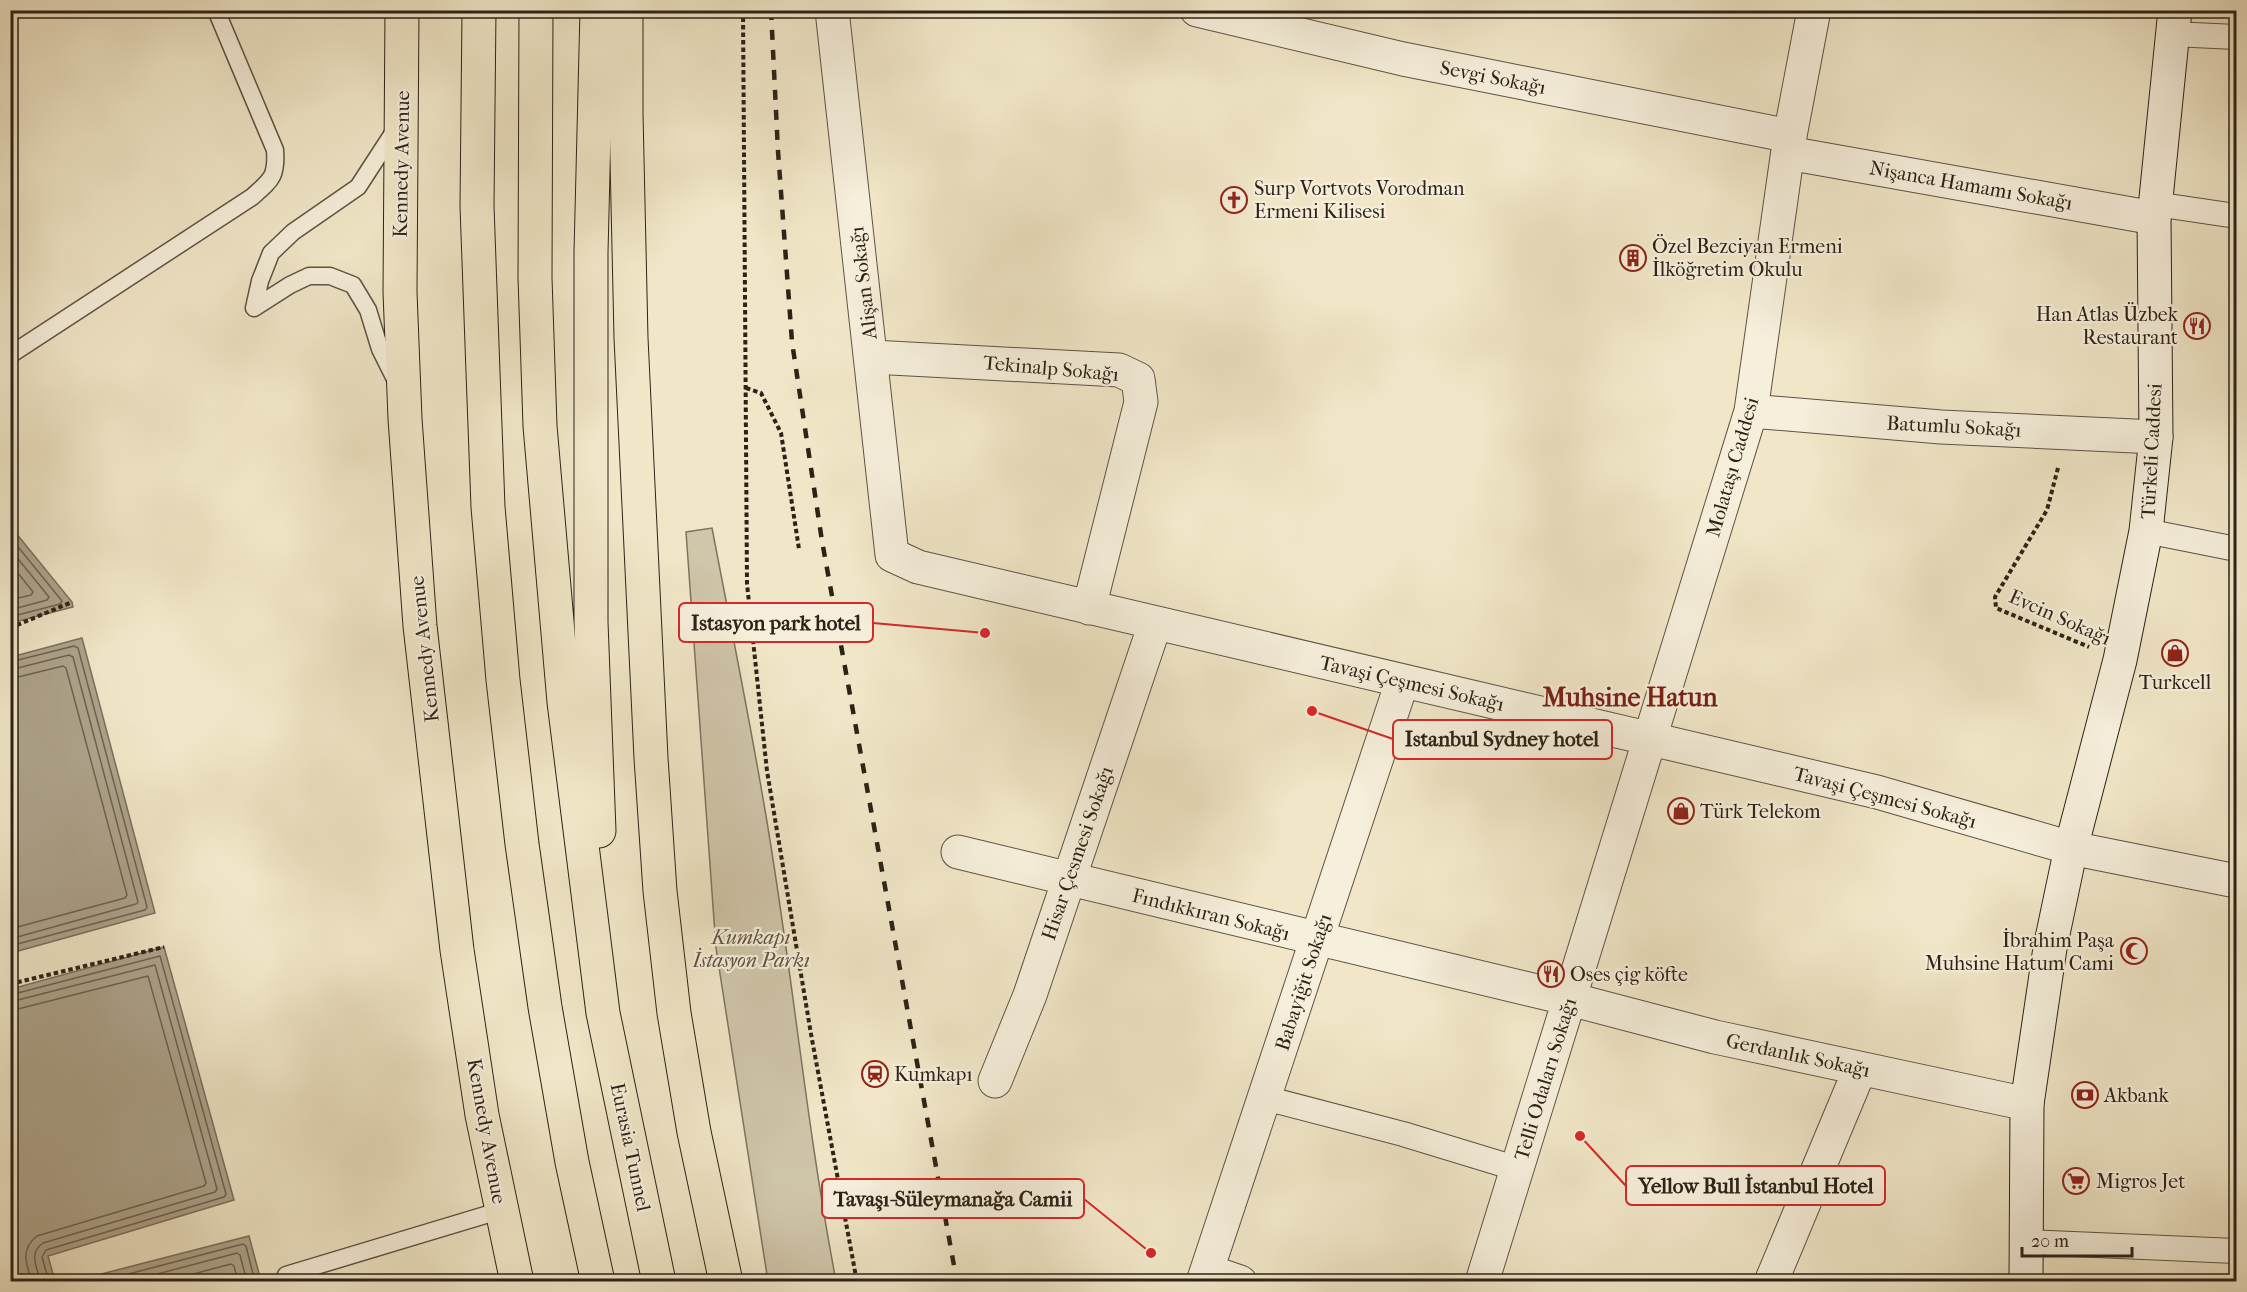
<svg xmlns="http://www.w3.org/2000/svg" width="2247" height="1292" viewBox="0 0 2247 1292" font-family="'IM FELL French Canon',serif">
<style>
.green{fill:#d0c6aa;stroke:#7e7461;stroke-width:1.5}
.water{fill:#aea48c;stroke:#7a705e;stroke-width:1.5}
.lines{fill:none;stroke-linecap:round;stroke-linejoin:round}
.shore{stroke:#6e6352;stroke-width:1.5}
.service-casing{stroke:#5e5344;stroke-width:19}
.pedestrian-casing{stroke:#5e5344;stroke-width:26}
.minor-casing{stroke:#5e5344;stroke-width:35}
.tertiary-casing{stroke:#5e5344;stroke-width:35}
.secondary-casing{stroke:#2d2218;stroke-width:35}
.primary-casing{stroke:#2d2218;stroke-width:35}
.trunk-casing{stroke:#2d2218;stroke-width:35}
.path{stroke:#2d2218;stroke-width:4;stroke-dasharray:4.5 3;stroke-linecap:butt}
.service{stroke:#f6efdb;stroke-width:16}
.pedestrian{stroke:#f6efdb;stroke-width:24}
.minor{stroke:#f6efdb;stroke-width:33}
.tertiary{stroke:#f6efdb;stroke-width:33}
.secondary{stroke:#f6efdb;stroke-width:33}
.primary{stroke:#f1e7c8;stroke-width:33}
.trunk{stroke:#f1e7c8;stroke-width:33}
.rail{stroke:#2d2218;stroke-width:4.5;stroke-dasharray:10 10;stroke-linecap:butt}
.labels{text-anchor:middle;stroke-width:4.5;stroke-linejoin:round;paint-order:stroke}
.street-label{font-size:20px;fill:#2d2218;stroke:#f6efdb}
.poi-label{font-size:20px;fill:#2d2218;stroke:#f6efdb;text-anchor:start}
.park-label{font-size:20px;font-style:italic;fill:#5e5344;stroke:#f6efdb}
.district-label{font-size:26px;font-weight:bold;fill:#7a1f14;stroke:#f6efdb}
.leader{fill:none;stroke:#d62828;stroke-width:2}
.callout-dot{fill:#d62828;stroke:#f6efdb;stroke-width:2}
.callout{fill:#f6efdb;stroke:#d62828;stroke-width:2}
.callout-label{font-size:21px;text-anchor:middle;font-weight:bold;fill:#2d2218}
</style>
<rect width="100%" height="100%" fill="#f1e7c8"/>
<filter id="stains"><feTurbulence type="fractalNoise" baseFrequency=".00333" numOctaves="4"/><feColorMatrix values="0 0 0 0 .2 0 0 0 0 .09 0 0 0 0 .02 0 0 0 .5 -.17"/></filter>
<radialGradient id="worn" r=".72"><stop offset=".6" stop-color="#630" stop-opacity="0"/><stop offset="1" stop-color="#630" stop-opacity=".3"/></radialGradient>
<path class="green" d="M 712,528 C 730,622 749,716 765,810 C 792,967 806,1125 836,1281 L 769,1281 L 767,1275 L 716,948 L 686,532 Z"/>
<path class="water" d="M 11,527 L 72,602 L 73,607 L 11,623 Z
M 82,638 L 155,913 L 11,953 L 11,657 Z
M 164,947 L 234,1200 L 48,1256 L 55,1281 L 11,1281 L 11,989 Z
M 249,1236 L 261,1281 L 74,1281 Z"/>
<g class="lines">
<path class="shore" d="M 10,537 L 62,601 L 60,604 L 10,617
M 10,549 L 49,597 L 47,600 L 10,610
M 10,563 L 33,592 L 31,595 L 10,600
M 10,662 L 74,646 L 78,648 L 147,907 L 145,910 L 10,946
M 10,670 L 69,655 L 73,657 L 138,902 L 136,904 L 10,939
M 10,679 L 63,666 L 66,668 L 127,895 L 125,898 L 10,929
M 10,995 L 160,956 L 226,1194 L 224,1197 L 46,1250 L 42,1257 L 49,1282
M 10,1002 L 155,965 L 217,1189 L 215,1192 L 43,1243 C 28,1253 37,1268 41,1282
M 10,1011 L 148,976 L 206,1183 L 204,1186 L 37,1236 C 20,1249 26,1264 32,1282
M 98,1282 L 243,1244 L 246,1246 L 255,1282
M 127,1282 L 237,1253 L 240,1255 L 247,1282
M 163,1282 L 231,1264 L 234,1266 L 238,1282"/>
<defs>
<path id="service" d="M 10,355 L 252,197 C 271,180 277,177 275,150 L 216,10
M 396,381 L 380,349 L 368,310 L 353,285 L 330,276 L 309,276 L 290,285 L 254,308 L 260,281 L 271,253 L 293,232 L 358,187 L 397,127
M 286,1275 L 502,1210"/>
<path id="pedestrian" d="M 2172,34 L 2236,37
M 2155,204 L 2236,216
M 2146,531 L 2236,549
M 1265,1098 L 1403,1134 L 1518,1169
M 2027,1242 L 2236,1251"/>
<path id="minor" d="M 832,10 L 892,555 L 918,567 L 1877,792 L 2071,848
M 1197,10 L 1403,59 L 1790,136
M 1788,153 L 2154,218
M 872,357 L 1119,370 L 1138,379 L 1141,402 L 1089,608
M 1751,411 L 1941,427 L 2156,437
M 958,852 L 1570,999 L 1715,1037 L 2027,1104
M 995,1081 L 1030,995 L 1155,624
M 1208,1271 L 1240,1282
M 1203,1282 L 1402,682
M 1482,1282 L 1751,411 L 1790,136 L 1814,10
M 1771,1282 L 1860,1069"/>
<path id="tertiary" d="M 2071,848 L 2236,881"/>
<path id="secondary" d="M 2026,1282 L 2027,1104 L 2050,948 L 2071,848 L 2120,660 L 2146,531 L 2156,437 L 2154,218 L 2175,10"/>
<path id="primary" d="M 402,10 L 400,292 L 405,419 L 420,626 L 457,950 L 482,1115 L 517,1282
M 626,10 L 626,113 L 631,338 L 651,758 L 660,891 L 674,1013 L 694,1132 L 726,1282"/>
<path id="trunk" d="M 479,10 L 477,206 L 483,372 L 488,507 L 503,680 L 522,844 L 545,1007 L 572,1162 L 598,1282
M 536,10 L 535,278 L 540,426 L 564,702 L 603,1013 L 659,1282
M 597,10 L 591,252 L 591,622 L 599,831"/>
</defs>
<use href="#service" class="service-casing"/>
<use href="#pedestrian" class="pedestrian-casing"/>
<use href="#minor" class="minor-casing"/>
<use href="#tertiary" class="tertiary-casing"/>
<use href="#secondary" class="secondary-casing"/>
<use href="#primary" class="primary-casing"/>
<use href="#trunk" class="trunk-casing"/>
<path class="path" d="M 743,10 L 747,584 L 767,771 L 811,1034 L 857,1282
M 746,388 L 761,393 L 781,433 L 799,549
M 2058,468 L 2047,510 L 1995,597 L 1996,608 L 2089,647
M 10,628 L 72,602
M 10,984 L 164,947"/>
<use href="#service" class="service"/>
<use href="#pedestrian" class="pedestrian"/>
<use href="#minor" class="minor"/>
<use href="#tertiary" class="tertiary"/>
<use href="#secondary" class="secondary"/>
<use href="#primary" class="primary"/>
<use href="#trunk" class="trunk"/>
<path class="rail" d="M 771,10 L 778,151 L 792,342 L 822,541 L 957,1282"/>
</g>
<defs>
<symbol id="church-ring" viewBox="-11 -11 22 22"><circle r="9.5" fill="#f6efdb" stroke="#8f2418" stroke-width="1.5"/><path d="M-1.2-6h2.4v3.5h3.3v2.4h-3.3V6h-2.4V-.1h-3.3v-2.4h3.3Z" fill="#8f2418"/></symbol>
<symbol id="building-ring" viewBox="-11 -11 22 22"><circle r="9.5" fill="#f6efdb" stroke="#8f2418" stroke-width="1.5"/><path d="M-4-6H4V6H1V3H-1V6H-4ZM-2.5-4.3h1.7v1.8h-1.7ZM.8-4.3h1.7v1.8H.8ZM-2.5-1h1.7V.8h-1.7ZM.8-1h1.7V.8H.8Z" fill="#8f2418"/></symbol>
<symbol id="restaurant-ring" viewBox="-11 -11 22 22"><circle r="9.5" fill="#f6efdb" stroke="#8f2418" stroke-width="1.5"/><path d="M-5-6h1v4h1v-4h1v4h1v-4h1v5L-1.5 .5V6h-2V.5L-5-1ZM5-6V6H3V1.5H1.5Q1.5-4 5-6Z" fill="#8f2418"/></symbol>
<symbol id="shop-ring" viewBox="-11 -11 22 22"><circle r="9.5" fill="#f6efdb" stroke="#8f2418" stroke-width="1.5"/><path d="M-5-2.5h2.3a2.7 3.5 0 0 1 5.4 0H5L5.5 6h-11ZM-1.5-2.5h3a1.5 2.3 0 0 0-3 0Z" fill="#8f2418"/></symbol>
<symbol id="mosque-ring" viewBox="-11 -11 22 22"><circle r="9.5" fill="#f6efdb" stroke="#8f2418" stroke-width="1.5"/><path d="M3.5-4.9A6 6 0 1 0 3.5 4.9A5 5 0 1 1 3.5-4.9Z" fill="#8f2418"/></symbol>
<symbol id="station-ring" viewBox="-11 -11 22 22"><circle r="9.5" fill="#f6efdb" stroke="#8f2418" stroke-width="1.5"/><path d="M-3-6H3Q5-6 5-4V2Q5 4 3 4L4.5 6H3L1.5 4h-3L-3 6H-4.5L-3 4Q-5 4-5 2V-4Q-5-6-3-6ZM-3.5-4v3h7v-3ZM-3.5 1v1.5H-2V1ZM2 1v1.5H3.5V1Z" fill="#8f2418"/></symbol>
<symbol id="bank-ring" viewBox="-11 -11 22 22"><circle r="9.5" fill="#f6efdb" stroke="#8f2418" stroke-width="1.5"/><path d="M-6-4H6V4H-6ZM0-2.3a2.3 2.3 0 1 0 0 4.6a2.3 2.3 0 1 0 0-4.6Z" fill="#8f2418"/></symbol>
<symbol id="supermarket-ring" viewBox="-11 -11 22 22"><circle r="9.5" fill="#f6efdb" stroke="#8f2418" stroke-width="1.5"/><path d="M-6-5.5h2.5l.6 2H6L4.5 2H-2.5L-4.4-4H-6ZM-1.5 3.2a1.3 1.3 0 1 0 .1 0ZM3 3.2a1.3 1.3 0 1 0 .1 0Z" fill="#8f2418"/></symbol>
</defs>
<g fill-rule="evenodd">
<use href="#church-ring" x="1219" y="185" width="30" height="30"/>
<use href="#building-ring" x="1618" y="243" width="30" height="30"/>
<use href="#restaurant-ring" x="2182" y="311" width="30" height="30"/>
<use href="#shop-ring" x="2160" y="638" width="30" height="30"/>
<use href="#shop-ring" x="1666" y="796" width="30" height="30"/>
<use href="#mosque-ring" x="2119" y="936" width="30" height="30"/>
<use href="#restaurant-ring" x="1536" y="959" width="30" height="30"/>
<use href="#station-ring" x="860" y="1059" width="30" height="30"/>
<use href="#bank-ring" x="2070" y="1080" width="30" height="30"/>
<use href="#supermarket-ring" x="2061" y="1166" width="30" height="30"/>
</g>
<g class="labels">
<g class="street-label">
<text transform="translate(1493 77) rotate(11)" y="7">Sevgi Sokağı</text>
<text transform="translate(401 164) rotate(-89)" y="7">Kennedy Avenue</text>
<text transform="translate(1971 185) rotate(10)" y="7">Nişanca Hamamı Sokağı</text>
<text transform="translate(863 283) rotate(-97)" y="7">Alişan Sokağı</text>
<text transform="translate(1051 368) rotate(5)" y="7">Tekinalp Sokağı</text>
<text transform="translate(1954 426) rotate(3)" y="7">Batumlu Sokağı</text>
<text transform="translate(2151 451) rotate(-87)" y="7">Türkeli Caddesi</text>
<text transform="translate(1732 467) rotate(-74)" y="7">Molataşı Caddesi</text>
<text transform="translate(2060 617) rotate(24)" y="7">Evcin Sokağı</text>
<text transform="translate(424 649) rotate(-96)" y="7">Kennedy Avenue</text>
<text transform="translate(1412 683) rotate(13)" y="7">Tavaşi Çeşmesi Sokağı</text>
<text transform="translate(1885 797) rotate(15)" y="7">Tavaşi Çeşmesi Sokağı</text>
<text transform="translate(1077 853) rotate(-71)" y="7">Hisar Çesmesi Sokağı</text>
<text transform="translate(1211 914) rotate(14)" y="7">Fındıkkıran Sokağı</text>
<text transform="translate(1303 982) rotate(-72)" y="7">Babayiğit Sokağı</text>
<text transform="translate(1798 1055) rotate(12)" y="7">Gerdanlık Sokağı</text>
<text transform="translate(1545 1079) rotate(-73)" y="7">Telli Odaları Sokağı</text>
<text transform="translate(487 1131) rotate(80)" y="7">Kennedy Avenue</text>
<text transform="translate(631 1147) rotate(78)" y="7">Eurasia Tunnel</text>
</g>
<g class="poi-label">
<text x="1254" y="195">Surp Vortvots Vorodman<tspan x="1254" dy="23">Ermeni Kilisesi</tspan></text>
<text x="1652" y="253">Özel Bezciyan Ermeni<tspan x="1652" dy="23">İlköğretim Okulu</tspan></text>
<text x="2178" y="321" text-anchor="end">Han Atlas Üzbek<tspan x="2178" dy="23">Restaurant</tspan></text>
<text x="2175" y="689" text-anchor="middle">Turkcell</text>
<text x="1700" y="818">Türk Telekom</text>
<text x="2114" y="947" text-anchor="end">İbrahim Paşa<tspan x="2114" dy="23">Muhsine Hatum Cami</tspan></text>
<text x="1570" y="981">Oses çig köfte</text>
<text x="894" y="1081">Kumkapı</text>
<text x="2104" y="1102">Akbank</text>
<text x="2096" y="1188">Migros Jet</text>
</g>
<g class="park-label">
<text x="751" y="944">Kumkapı<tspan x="751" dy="23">İstasyon Parkı</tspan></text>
</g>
<g class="district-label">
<text x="1630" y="706">Muhsine Hatun</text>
</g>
</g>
<path class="leader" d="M985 633L873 623M1312 711L1393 739M1580 1136L1626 1186M1151 1253L1084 1199"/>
<g class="callout-dot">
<circle cx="985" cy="633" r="6"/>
<circle cx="1312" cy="711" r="6"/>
<circle cx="1580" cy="1136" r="6"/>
<circle cx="1151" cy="1253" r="6"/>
</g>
<g class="callout">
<rect x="679" y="603" width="194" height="39" rx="6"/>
<rect x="1393" y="720" width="219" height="39" rx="6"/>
<rect x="1626" y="1166" width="259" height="39" rx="6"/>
<rect x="822" y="1179" width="262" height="39" rx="6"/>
</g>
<g class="callout-label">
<text x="776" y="630">Istasyon park hotel</text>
<text x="1502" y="746">Istanbul Sydney hotel</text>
<text x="1756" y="1193">Yellow Bull İstanbul Hotel</text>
<text x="953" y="1206">Tavaşı-Süleymanağa Camii</text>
</g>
<rect width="2247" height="1292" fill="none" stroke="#f1e7c8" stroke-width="36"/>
<rect x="12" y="12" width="2223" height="1268" fill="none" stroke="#2d2218" stroke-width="3"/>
<rect x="18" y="18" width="2211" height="1256" fill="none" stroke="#2d2218" stroke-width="1.5"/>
<path d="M2022 1247v9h110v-9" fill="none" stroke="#2d2218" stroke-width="3"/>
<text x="2031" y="1247" font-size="18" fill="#2d2218" stroke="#f6efdb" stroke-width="4.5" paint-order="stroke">20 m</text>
<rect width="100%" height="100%" filter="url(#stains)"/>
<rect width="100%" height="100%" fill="url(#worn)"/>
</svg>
